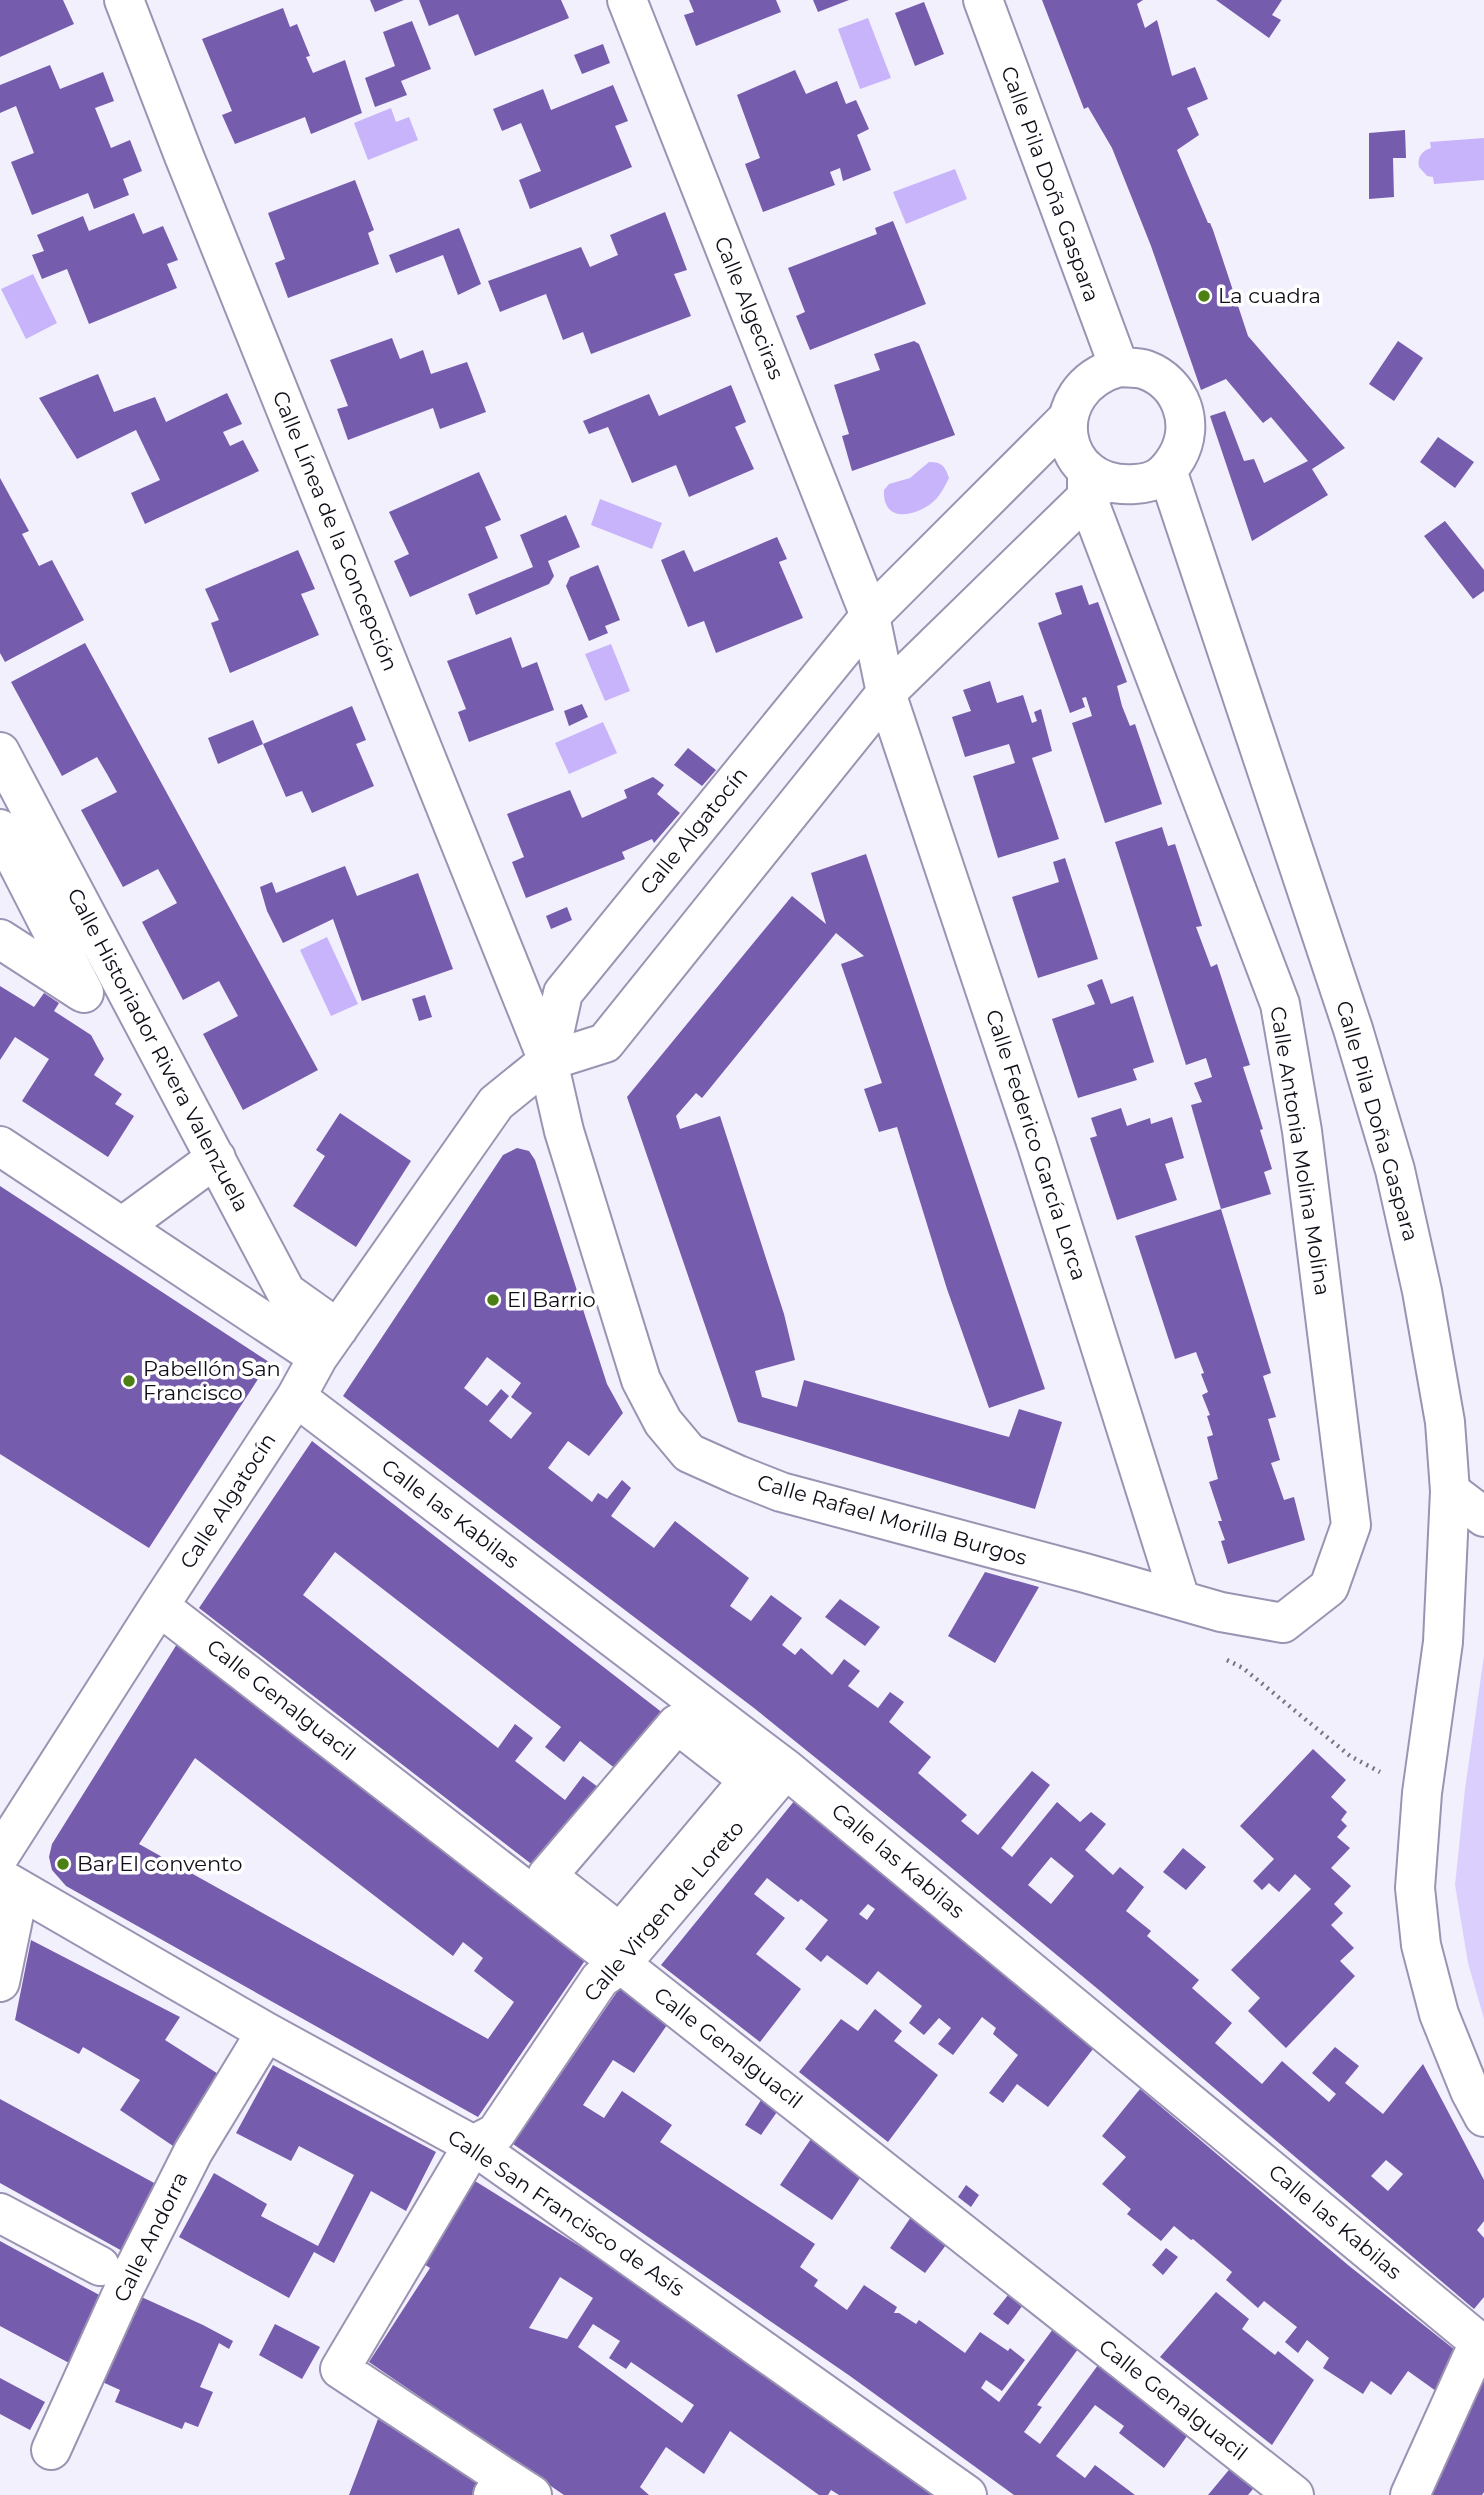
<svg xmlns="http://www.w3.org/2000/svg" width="1484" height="2495" viewBox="0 0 1484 2495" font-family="Montserrat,sans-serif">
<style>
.green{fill:#dbd0fd}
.water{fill:#c8b4fb}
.building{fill:#755cac;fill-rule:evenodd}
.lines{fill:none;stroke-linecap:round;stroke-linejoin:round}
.minor-casing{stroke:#9b93b2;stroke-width:42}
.major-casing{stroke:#9b93b2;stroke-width:42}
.path{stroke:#777480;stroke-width:4.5;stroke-dasharray:2 5;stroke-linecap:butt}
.minor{stroke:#fff;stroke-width:38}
.major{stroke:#fff;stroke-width:38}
.poi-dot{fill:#4c8015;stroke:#fff;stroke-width:2.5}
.labels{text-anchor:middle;stroke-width:7;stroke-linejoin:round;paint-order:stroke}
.street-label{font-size:21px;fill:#100d18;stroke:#fff}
.poi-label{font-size:21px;fill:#100d18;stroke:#fff;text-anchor:start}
</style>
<rect width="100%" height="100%" fill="#f3f0fe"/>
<path class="green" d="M 1484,1655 L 1484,2019 L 1468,1963 L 1455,1885 L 1465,1789 Z"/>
<path class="water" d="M 868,18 L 891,78 L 860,89 L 838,29 Z
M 391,108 L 396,122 L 409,117 L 418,140 L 368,160 L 354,123 Z
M 1484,138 L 1484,180 L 1434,184 L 1433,177 L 1427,176 L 1419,167 C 1417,157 1422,151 1431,148 L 1430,142 Z
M 955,169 L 967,199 L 906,224 L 893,192 Z
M 33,274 L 57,323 L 26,339 L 1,289 Z
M 929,462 C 942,462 945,466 949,478 C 946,484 942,492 937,498 C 922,515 882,527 884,490 L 889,484 L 910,478 Z
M 600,499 L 662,523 L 652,549 L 591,525 Z
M 611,644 L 630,691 L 605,701 L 585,654 Z
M 603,722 L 617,753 L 569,774 L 555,743 Z
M 327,937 L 358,1004 L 331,1016 L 300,950 Z"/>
<path class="building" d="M 0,0 L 63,0 L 74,24 L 0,57 Z
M 370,0 L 404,0 L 375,12 Z
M 419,0 L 561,0 L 569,18 L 475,56 L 458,14 L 429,26 Z
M 689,0 L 776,0 L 781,12 L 696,46 L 684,15 L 694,12 Z
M 813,0 L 849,0 L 818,12 Z
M 1042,0 L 1143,0 L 1137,4 L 1145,28 L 1157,20 L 1172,76 L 1195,67 L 1208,99 L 1187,108 L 1199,135 L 1177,150 L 1208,223 L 1210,223 L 1213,230 L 1248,336 L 1345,448 L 1312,469 L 1328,495 L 1252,541 L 1210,416 L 1225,411 L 1244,461 L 1254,459 L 1264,483 L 1308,461 L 1271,417 L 1263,423 L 1226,379 L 1201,390 L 1151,246 L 1112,148 L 1088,107 L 1084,109 Z
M 1216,0 L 1282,0 L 1272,15 L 1281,20 L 1269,38 Z
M 924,2 L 944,54 L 915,66 L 895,13 Z
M 283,8 L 290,27 L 297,24 L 310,56 L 306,57 L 313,73 L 345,60 L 362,113 L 311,134 L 305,117 L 235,144 L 222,115 L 232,111 L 202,39 Z
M 412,21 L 431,69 L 401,81 L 407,95 L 375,107 L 365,78 L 395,66 L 383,32 Z
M 603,44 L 610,63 L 582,74 L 574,55 Z
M 50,65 L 60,89 L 103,72 L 114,101 L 95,108 L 111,148 L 130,140 L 142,171 L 123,179 L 129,195 L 94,209 L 88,193 L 32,215 L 11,162 L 34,153 L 16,106 L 0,113 L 0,85 Z
M 795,70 L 806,94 L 837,81 L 846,104 L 856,100 L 869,129 L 857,135 L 871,170 L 843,181 L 840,168 L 830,172 L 835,185 L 763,212 L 745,164 L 760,158 L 737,95 Z
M 613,85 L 628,121 L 615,126 L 632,167 L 530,209 L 519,180 L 541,171 L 521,123 L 502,131 L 493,109 L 543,89 L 551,110 Z
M 1405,130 L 1406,158 L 1393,158 L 1394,197 L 1369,199 L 1369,133 Z
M 355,180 L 374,230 L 368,233 L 379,264 L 288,298 L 275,263 L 285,259 L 268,213 Z
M 665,212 L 687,270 L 674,274 L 691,316 L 591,354 L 583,332 L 563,340 L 546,294 L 500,312 L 488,281 L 581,247 L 590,267 L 618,255 L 610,235 Z
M 134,213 L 143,234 L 163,226 L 178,260 L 167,264 L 177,288 L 89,324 L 67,269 L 42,279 L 32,255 L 44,251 L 37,235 L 83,216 L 89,231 Z
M 893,221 L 926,304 L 810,350 L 796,316 L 805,312 L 788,268 L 877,234 L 875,228 Z
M 459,228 L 481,284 L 458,295 L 443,255 L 396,273 L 389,255 Z
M 392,338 L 400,359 L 423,350 L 431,374 L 467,362 L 486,412 L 440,429 L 433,408 L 348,440 L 337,409 L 348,406 L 330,360 Z
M 914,341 L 919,344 L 955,435 L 852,471 L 842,436 L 849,434 L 834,385 L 880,370 L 874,354 Z
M 1398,341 L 1423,358 L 1394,401 L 1369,384 Z
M 98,374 L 114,412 L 155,397 L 166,422 L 227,393 L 242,424 L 223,432 L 230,446 L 243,440 L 259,471 L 145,524 L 131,493 L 160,480 L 136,430 L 77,459 L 39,398 Z
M 731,385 L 746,422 L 735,427 L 754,469 L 689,497 L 676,465 L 632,483 L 608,427 L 589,434 L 583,421 L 649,394 L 659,416 Z
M 1438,437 L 1474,462 L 1455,488 L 1420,462 Z
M 479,472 L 501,520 L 485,527 L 498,558 L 410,597 L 394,561 L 409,554 L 389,512 Z
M 0,478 L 29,531 L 22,534 L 39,566 L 52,560 L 84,620 L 5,662 L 0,653 Z
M 566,515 L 580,547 L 548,561 L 554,576 L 549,584 L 476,615 L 468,594 L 533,567 L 520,535 Z
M 1445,521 L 1484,570 L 1484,591 L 1473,599 L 1424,536 Z
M 777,537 L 787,559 L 779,562 L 803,618 L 716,653 L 704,621 L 688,627 L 661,560 L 684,550 L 694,572 Z
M 298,550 L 315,589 L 301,594 L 319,635 L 230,673 L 211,623 L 219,620 L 205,589 Z
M 598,565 L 620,620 L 605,626 L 608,633 L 589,641 L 566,586 L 570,577 Z
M 1082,585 L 1089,605 L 1098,602 L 1127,682 L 1117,686 L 1122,706 L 1130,726 L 1135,724 L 1162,804 L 1105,823 L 1072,723 L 1092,716 L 1086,697 L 1082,698 L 1085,707 L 1070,713 L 1038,623 L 1062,614 L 1055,593 Z
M 511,637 L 522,668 L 537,662 L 554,710 L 469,742 L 458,712 L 466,709 L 447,661 Z
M 85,643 L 318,1070 L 243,1110 L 203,1034 L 238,1016 L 219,981 L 183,1000 L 142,922 L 177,903 L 158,869 L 123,887 L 81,810 L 117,792 L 107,774 L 97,757 L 62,776 L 11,682 Z
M 990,681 L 997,703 L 1023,695 L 1032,723 L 1037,721 L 1034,712 L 1041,709 L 1052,751 L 1032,758 L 1059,839 L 998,858 L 973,776 L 1015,763 L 1009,744 L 965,757 L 952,717 L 971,711 L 963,690 Z
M 582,704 L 588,717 L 569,726 L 564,711 Z
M 352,706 L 366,740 L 356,744 L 374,786 L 312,813 L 302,791 L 286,797 L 263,744 Z
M 253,720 L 263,744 L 218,764 L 208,738 Z
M 688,748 L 716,770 L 702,786 L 674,765 Z
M 653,777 L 664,785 L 657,794 L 680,813 L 654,843 L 652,839 L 622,852 L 625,859 L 526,898 L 512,862 L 524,857 L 507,814 L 570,790 L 582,818 L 627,798 L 624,790 Z
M 1162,827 L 1168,846 L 1175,844 L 1202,926 L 1196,927 L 1211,967 L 1217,964 L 1250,1065 L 1243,1067 L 1263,1129 L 1260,1130 L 1272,1169 L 1264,1172 L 1271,1194 L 1221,1209 L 1191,1105 L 1202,1102 L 1194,1083 L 1212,1077 L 1206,1058 L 1186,1065 L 1115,842 Z
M 866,854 L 1045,1389 L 989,1408 L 947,1289 L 897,1127 L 879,1132 L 864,1089 L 882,1083 L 841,964 L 864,956 L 836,933 L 702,1098 L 696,1093 L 676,1116 L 680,1129 L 720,1116 L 784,1314 L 795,1360 L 755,1371 L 762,1397 L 797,1407 L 804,1380 L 1009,1437 L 1019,1409 L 1062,1422 L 1035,1509 L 738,1422 L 627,1097 L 792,896 L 826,924 L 811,873 Z
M 1065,858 L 1098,959 L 1038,978 L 1012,897 L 1059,882 L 1053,862 Z
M 345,866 L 357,896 L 418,873 L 453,969 L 362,1001 L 333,919 L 283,943 L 267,911 L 260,887 L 272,882 L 276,893 Z
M 567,907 L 572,920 L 551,929 L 546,916 Z
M 1102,979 L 1111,1004 L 1133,996 L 1154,1062 L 1133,1069 L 1137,1080 L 1078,1098 L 1052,1019 L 1095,1004 L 1087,985 Z
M 0,986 L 34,1007 L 44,993 L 59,1003 L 54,1011 L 91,1035 L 104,1059 L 94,1075 L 122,1094 L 115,1104 L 134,1116 L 108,1157 L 22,1101 L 49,1059 L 15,1037 L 0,1060 Z
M 425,995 L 432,1017 L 419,1021 L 412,999 Z
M 1121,1108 L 1127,1126 L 1150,1118 L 1151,1124 L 1172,1117 L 1184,1158 L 1165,1164 L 1177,1200 L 1117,1220 L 1090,1138 L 1097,1136 L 1091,1118 Z
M 340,1113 L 411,1161 L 356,1247 L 293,1206 L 325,1156 L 316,1150 Z
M 517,1148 L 529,1151 L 535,1160 L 607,1384 L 623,1413 L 589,1456 L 568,1441 L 548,1468 L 592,1502 L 598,1493 L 607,1499 L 622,1480 L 631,1488 L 611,1516 L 654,1548 L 675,1521 L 749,1578 L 730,1606 L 751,1621 L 771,1595 L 802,1618 L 782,1645 L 795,1655 L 801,1648 L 832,1675 L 844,1659 L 860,1671 L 848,1686 L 878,1708 L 890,1692 L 904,1702 L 889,1722 L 931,1757 L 918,1773 L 967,1815 L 961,1821 L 978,1835 L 1032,1771 L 1050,1785 L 1001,1848 L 1012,1857 L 1057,1802 L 1080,1822 L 1091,1812 L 1106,1824 L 1085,1850 L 1113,1875 L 1120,1867 L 1144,1887 L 1126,1911 L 1151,1931 L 1147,1936 L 1199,1980 L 1192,1988 L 1232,2023 L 1215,2043 L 1262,2084 L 1282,2061 L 1329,2102 L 1336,2094 L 1312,2073 L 1335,2047 L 1359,2066 L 1345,2083 L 1383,2114 L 1423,2064 L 1484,2180 L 1484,2221 L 1477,2230 L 1484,2238 L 1484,2297 L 1474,2309 L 1099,1990 L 936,1855 L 754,1708 L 343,1396 L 503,1155 ZM 487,1357 L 521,1383 L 511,1397 L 532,1413 L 511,1439 L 489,1421 L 509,1396 L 501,1389 L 487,1406 L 464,1388 ZM 1051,1857 L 1074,1876 L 1051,1904 L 1028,1885 ZM 1386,2160 L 1403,2174 L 1388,2191 L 1371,2176 Z
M 0,1186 L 269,1362 L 149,1548 L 0,1454 Z
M 1221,1209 L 1271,1373 L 1263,1376 L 1276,1417 L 1268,1419 L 1280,1460 L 1271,1463 L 1284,1500 L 1294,1497 L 1305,1540 L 1228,1564 L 1221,1541 L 1225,1540 L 1218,1521 L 1222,1521 L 1209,1482 L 1218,1479 L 1207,1437 L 1213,1435 L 1207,1416 L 1210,1415 L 1202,1395 L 1208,1392 L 1201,1374 L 1204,1373 L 1196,1352 L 1175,1359 L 1135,1236 Z
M 312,1441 L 677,1724 L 630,1780 L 580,1741 L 564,1762 L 545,1747 L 561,1727 L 335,1552 L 303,1595 L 498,1748 L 515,1724 L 533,1738 L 515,1761 L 565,1800 L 583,1776 L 613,1798 L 547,1876 L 199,1608 Z
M 985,1572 L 1039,1587 L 995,1663 L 948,1636 Z
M 840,1599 L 880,1627 L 865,1646 L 825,1617 Z
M 177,1644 L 586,1959 L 478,2117 L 66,1886 L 52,1870 L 49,1857 L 52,1844 ZM 195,1758 L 453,1956 L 463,1942 L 483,1958 L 474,1971 L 514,2002 L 488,2039 L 139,1844 Z
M 1313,1749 L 1346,1780 L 1331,1797 L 1347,1812 L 1341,1820 L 1347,1826 L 1337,1837 L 1350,1848 L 1331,1868 L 1351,1886 L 1334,1904 L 1343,1913 L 1331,1925 L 1354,1948 L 1340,1961 L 1355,1976 L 1286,2048 L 1248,2011 L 1260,1998 L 1231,1970 L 1311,1889 L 1295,1874 L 1279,1892 L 1269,1883 L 1262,1890 L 1253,1881 L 1274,1859 L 1240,1826 Z
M 795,1800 L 1093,2049 L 1048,2107 L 1017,2084 L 1003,2103 L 989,2093 L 1018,2055 L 993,2034 L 996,2028 L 982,2017 L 953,2055 L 938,2044 L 951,2028 L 939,2018 L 924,2035 L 909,2023 L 922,2006 L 878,1971 L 867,1985 L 827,1955 L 821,1962 L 805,1949 L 828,1920 L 801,1899 L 798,1902 L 767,1878 L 754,1894 L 785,1918 L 756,1954 L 801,1989 L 760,2042 L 661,1965 ZM 868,1904 L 875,1909 L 867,1920 L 859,1914 Z
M 1183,1848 L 1206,1867 L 1186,1890 L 1163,1872 Z
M 31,1940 L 180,2017 L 165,2040 L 223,2077 L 176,2148 L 120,2110 L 140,2080 L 83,2047 L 79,2054 L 15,2020 Z
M 621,1986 L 669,2022 L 634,2073 L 613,2060 L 583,2105 L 604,2118 L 622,2091 L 672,2125 L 660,2142 L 815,2244 L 800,2267 L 818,2280 L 814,2286 L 847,2310 L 864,2285 L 897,2307 L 894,2313 L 899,2313 L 916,2324 L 919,2320 L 965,2353 L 980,2332 L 1008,2351 L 1010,2348 L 1025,2360 L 1002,2391 L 986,2380 L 981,2388 L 999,2402 L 1056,2325 L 1081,2345 L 1037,2405 L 1042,2407 L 1024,2432 L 1040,2444 L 1101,2361 L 1190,2432 L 1164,2468 L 1119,2433 L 1124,2426 L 1095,2405 L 1056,2456 L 1085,2478 L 1095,2465 L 1135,2495 L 1014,2495 L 850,2376 L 513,2144 Z
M 875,2009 L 902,2031 L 894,2041 L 938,2075 L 888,2142 L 799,2072 L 841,2019 L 858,2031 Z
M 273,2065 L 436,2152 L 406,2211 L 371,2191 L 334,2263 L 314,2252 L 289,2298 L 179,2237 L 214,2173 L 267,2204 L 261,2216 L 318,2246 L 354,2175 L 299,2146 L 291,2161 L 236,2133 Z
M 1140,2089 L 1348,2265 L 1455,2350 L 1436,2391 L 1408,2371 L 1391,2395 L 1371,2381 L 1363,2394 L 1323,2368 L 1329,2358 L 1307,2340 L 1298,2353 L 1285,2342 L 1297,2327 L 1264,2301 L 1258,2308 L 1226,2280 L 1232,2272 L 1193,2239 L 1191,2240 L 1174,2226 L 1161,2241 L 1127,2214 L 1131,2209 L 1102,2184 L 1126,2157 L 1102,2136 Z
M 763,2097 L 779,2109 L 761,2135 L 745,2125 Z
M 0,2099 L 156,2184 L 124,2252 L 0,2183 Z
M 813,2136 L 862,2175 L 832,2220 L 780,2185 Z
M 475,2181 L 613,2267 L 942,2495 L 839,2495 L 831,2490 L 828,2495 L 819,2495 L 730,2431 L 704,2474 L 666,2447 L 640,2487 L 649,2495 L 564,2495 L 369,2362 L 430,2268 L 424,2264 ZM 560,2277 L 593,2298 L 567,2339 L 529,2328 ZM 593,2324 L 620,2341 L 609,2358 L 626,2369 L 631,2362 L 694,2405 L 682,2423 L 578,2347 Z
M 966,2185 L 979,2195 L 971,2207 L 958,2197 Z
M 913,2214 L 949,2241 L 925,2273 L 890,2248 Z
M 0,2241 L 103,2297 L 71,2364 L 0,2326 Z
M 1166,2248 L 1178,2257 L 1163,2275 L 1152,2265 Z
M 1012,2290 L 1026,2301 L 1008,2325 L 993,2314 Z
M 1216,2292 L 1249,2319 L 1242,2329 L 1275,2355 L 1278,2351 L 1314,2380 L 1272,2445 L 1160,2357 Z
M 137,2295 L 203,2325 L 233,2341 L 229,2349 L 219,2343 L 200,2387 L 213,2392 L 198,2427 L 185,2422 L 182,2429 L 115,2402 L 120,2390 L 98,2380 Z
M 275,2324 L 320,2347 L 302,2379 L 259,2355 Z
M 1484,2374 L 1484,2492 L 1482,2495 L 1424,2495 Z
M 0,2378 L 45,2402 L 30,2430 L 0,2414 Z
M 378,2419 L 480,2484 L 473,2495 L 349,2495 Z
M 1233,2465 L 1257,2484 L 1248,2495 L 1208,2495 Z"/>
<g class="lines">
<defs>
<path id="minor" d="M 124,0 L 184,156 L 548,1061 L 564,1131 L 641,1380 L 663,1422 L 689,1453 L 738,1475 L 781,1492 L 1085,1573 L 1221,1612 L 1283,1623 L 1329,1587 L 1351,1525 L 1302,1131 L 1280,1004 L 1087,497 L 1087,470
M 627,0 L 870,616 L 886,693 L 1037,1145 L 1180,1599
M 0,752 L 286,1292 L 338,1329
M 0,829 L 84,993
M 0,939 L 82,992
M 548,1061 L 563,993 L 870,616 L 1068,418
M 0,1146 L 318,1357
M 123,1226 L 216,1158
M 296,1397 L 786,1769 L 1479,2342 L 1484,2342
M 1450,1491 L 1484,1517
M 159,1606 L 621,1964 L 1294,2495
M 677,1724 L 749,1780 L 620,1933 L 547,1876 Z
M 0,1855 L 159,1606 L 296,1397 L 318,1357 L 496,1103 L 548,1061 L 605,1043 L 886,693 L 1087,497 L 1104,483
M 0,1878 L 266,2032 L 473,2145 L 967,2495
M 0,1982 L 19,1890
M 0,2213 L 100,2266
M 51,2450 L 124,2289 L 193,2152 L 266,2032
M 504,2477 L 532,2495
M 493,2495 L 504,2477 L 340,2369 L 473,2145 L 496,2133 L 600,1979 L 621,1964 L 786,1769
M 1410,2495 L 1479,2342"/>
<path id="major" d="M 983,0 L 1119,367
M 1119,367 C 1128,368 1138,367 1146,370 C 1181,383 1196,424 1177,457 C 1166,475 1156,483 1135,484 C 1057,490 1041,389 1119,367 Z
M 1168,473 L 1353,1029 L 1395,1170 L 1422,1291 L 1445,1422 L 1450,1491 L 1443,1642 L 1422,1793 L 1415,1888 L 1421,1945 L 1439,2014 L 1470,2091 L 1484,2117"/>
</defs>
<use href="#minor" class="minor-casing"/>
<use href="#major" class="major-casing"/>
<path class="path" d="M 1227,1660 L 1243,1668 L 1350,1756 L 1380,1772"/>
<use href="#minor" class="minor"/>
<use href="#major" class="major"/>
</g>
<g class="poi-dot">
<circle cx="1204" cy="296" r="7"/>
<circle cx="493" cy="1300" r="7"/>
<circle cx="129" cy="1381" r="7"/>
<circle cx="63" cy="1864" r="7"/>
</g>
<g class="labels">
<g class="street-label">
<text transform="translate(1050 184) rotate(70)" y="7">Calle Pila Doña Gaspara</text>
<text transform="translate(749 308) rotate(68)" y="7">Calle Algeciras</text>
<text transform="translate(335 531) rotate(68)" y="7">Calle Línea de la Concepción</text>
<text transform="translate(694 831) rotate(-51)" y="7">Calle Algatocín</text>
<text transform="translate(158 1050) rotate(62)" y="7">Calle Historiador Rivera Valenzuela</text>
<text transform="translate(1377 1121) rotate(74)" y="7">Calle Pila Doña Gaspara</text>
<text transform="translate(1036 1145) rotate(72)" y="7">Calle Federico García Lorca</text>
<text transform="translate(1300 1151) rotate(81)" y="7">Calle Antonia Molina Molina</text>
<text transform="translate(228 1501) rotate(-57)" y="7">Calle Algatocín</text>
<text transform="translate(450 1514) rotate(37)" y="7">Calle las Kabilas</text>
<text transform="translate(892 1520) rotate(16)" y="7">Calle Rafael Morilla Burgos</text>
<text transform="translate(281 1700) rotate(38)" y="7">Calle Genalguacil</text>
<text transform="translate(898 1861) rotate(40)" y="7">Calle las Kabilas</text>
<text transform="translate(664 1911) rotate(-49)" y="7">Calle Virgen de Loreto</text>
<text transform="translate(728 2048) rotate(38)" y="7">Calle Genalguacil</text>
<text transform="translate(566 2213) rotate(34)" y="7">Calle San Francisco de Asís</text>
<text transform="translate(1335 2222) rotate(40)" y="7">Calle las Kabilas</text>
<text transform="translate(151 2237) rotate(-64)" y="7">Calle Andorra</text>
<text transform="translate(1173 2400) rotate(38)" y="7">Calle Genalguacil</text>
</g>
<g class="poi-label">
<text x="1218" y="303">La cuadra</text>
<text x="507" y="1307">El Barrio</text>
<text x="143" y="1376">Pabellón San<tspan x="143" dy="24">Francisco</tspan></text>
<text x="77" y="1871">Bar El convento</text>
</g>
</g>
</svg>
